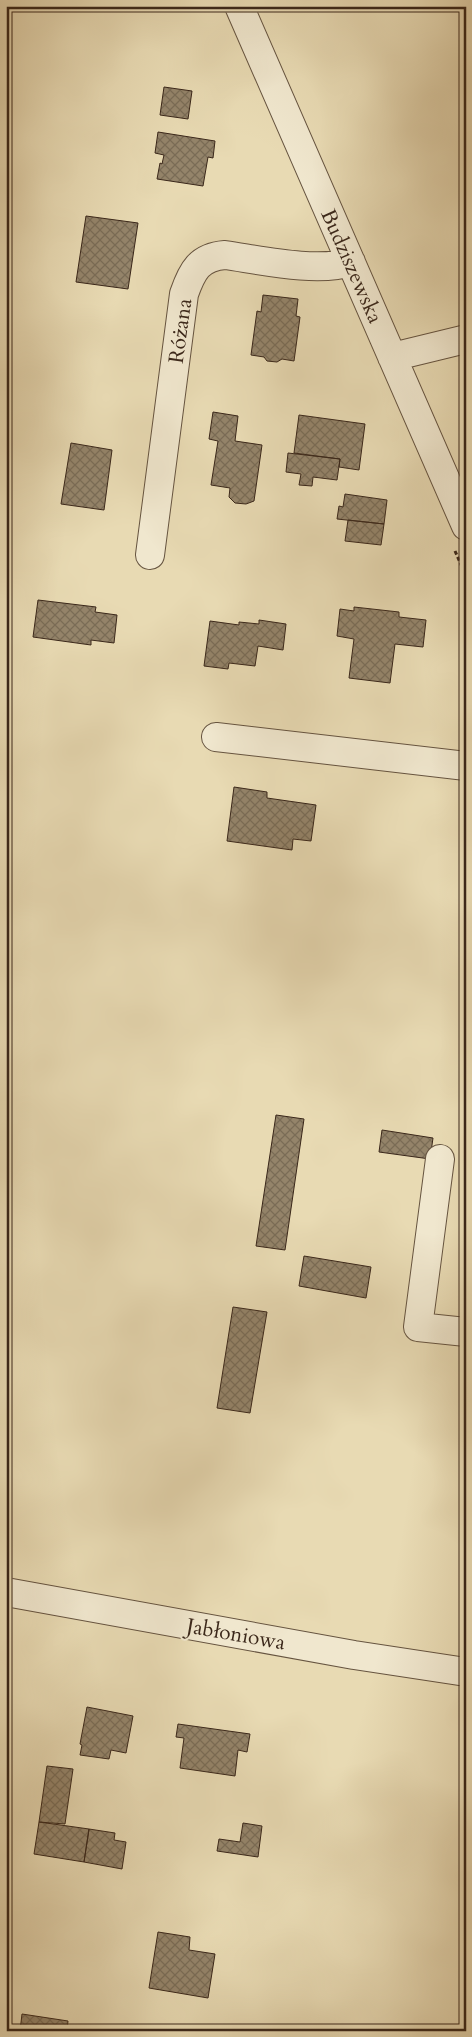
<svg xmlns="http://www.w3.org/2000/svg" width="472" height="2037" viewBox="0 0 472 2037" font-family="Cardo,serif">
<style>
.building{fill:url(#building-cross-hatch);stroke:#3a271a}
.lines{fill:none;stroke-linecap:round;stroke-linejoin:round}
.minor-casing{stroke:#665440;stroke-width:30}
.path{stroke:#3a271a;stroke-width:3;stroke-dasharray:4 2.5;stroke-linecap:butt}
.minor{stroke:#f0e7ce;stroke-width:28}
.labels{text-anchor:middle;stroke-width:4;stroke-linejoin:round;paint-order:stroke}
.street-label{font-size:21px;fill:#3a271a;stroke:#f0e7ce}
</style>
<defs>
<pattern id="building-cross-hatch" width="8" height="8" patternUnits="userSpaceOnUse" patternTransform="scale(1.25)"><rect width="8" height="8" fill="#94846a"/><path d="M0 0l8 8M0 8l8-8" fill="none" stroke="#7a6c56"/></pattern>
</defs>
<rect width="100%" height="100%" fill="#e8dab3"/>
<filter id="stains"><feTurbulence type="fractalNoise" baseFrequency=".004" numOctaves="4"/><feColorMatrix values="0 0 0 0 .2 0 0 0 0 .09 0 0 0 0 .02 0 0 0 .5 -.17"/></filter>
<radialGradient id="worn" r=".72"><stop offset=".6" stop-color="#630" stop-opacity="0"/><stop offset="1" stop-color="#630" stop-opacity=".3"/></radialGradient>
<path class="building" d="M 164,87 L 192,91 L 188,119 L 160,115 Z
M 158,132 L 215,141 L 213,158 L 208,157 L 203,186 L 157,179 L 160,163 L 162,164 L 164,155 L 155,153 Z
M 86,216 L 138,223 L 128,289 L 76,282 Z
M 263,295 L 298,299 L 296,316 L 300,317 L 294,361 L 282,359 L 277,362 L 267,361 L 264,357 L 251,355 L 257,311 L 261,312 Z
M 213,412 L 238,416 L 235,441 L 262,445 L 254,501 L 246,504 L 235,503 L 229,497 L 230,488 L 211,485 L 218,441 L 209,439 Z
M 299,415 L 365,424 L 359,470 L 339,467 L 340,459 L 294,453 Z
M 71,443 L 112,450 L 104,510 L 61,504 Z
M 288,453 L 340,459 L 337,480 L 313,477 L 312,486 L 299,485 L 301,474 L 286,472 Z
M 345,494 L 387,500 L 384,524 L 337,519 L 339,506 L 343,507 Z
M 348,520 L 384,524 L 381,545 L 345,541 Z
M 38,600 L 96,607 L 95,612 L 117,615 L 114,643 L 91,640 L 91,645 L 33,637 Z
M 354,607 L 399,612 L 399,617 L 426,620 L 423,647 L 395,644 L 390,683 L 349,678 L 354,639 L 337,636 L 340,609 L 354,611 Z
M 259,620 L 286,624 L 283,650 L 258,646 L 255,666 L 229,663 L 228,669 L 204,666 L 210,621 L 239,625 L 239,622 L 259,624 Z
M 234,787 L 267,792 L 267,798 L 316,805 L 311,841 L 293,839 L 292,850 L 227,841 Z
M 276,1115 L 304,1119 L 285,1250 L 256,1246 Z
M 382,1130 L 433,1138 L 430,1159 L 379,1152 Z
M 304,1256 L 371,1267 L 366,1298 L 299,1286 Z
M 233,1307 L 267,1312 L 250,1413 L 217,1408 Z
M 87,1707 L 133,1716 L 126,1753 L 111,1750 L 109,1759 L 80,1755 L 82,1745 L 80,1744 Z
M 178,1724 L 250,1734 L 247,1752 L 238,1750 L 235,1776 L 180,1768 L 184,1738 L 176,1737 Z
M 47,1766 L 73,1769 L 65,1824 L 39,1822 Z
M 39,1822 L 89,1829 L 84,1862 L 34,1854 Z
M 243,1823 L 262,1826 L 258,1857 L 217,1851 L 219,1839 L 240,1842 Z
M 89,1829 L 115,1833 L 114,1840 L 126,1842 L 122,1869 L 84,1862 Z
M 158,1932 L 190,1937 L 189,1950 L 215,1954 L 208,1998 L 149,1988 Z
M 22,2014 L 68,2021 L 67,2031 L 20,2031 Z"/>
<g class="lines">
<defs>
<path id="minor" d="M 239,6 L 466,526
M 392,357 L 466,339
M 150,555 L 184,294 C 192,271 199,257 225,255 C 260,260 317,273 351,262
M 216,737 L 466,766
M 440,1159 L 418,1327 L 466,1332
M 6,1592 L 354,1655 L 466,1672"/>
</defs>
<use href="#minor" class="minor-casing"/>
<path class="path" d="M 455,551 L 466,576"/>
<use href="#minor" class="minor"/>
</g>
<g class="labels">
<g class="street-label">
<text transform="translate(352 266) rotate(66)" y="7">Budziszewska</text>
<text transform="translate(180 331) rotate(-82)" y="7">Różana</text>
<text transform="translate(236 1634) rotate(10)" y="7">Jabłoniowa</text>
</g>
</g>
<rect width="472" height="2037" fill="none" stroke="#e8dab3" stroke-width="25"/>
<rect x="8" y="8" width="457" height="2022" fill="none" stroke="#3a271a" stroke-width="2.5"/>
<rect x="12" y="12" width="447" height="2012" fill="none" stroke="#3a271a"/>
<rect width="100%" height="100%" filter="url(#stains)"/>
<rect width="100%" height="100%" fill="url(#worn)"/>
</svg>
